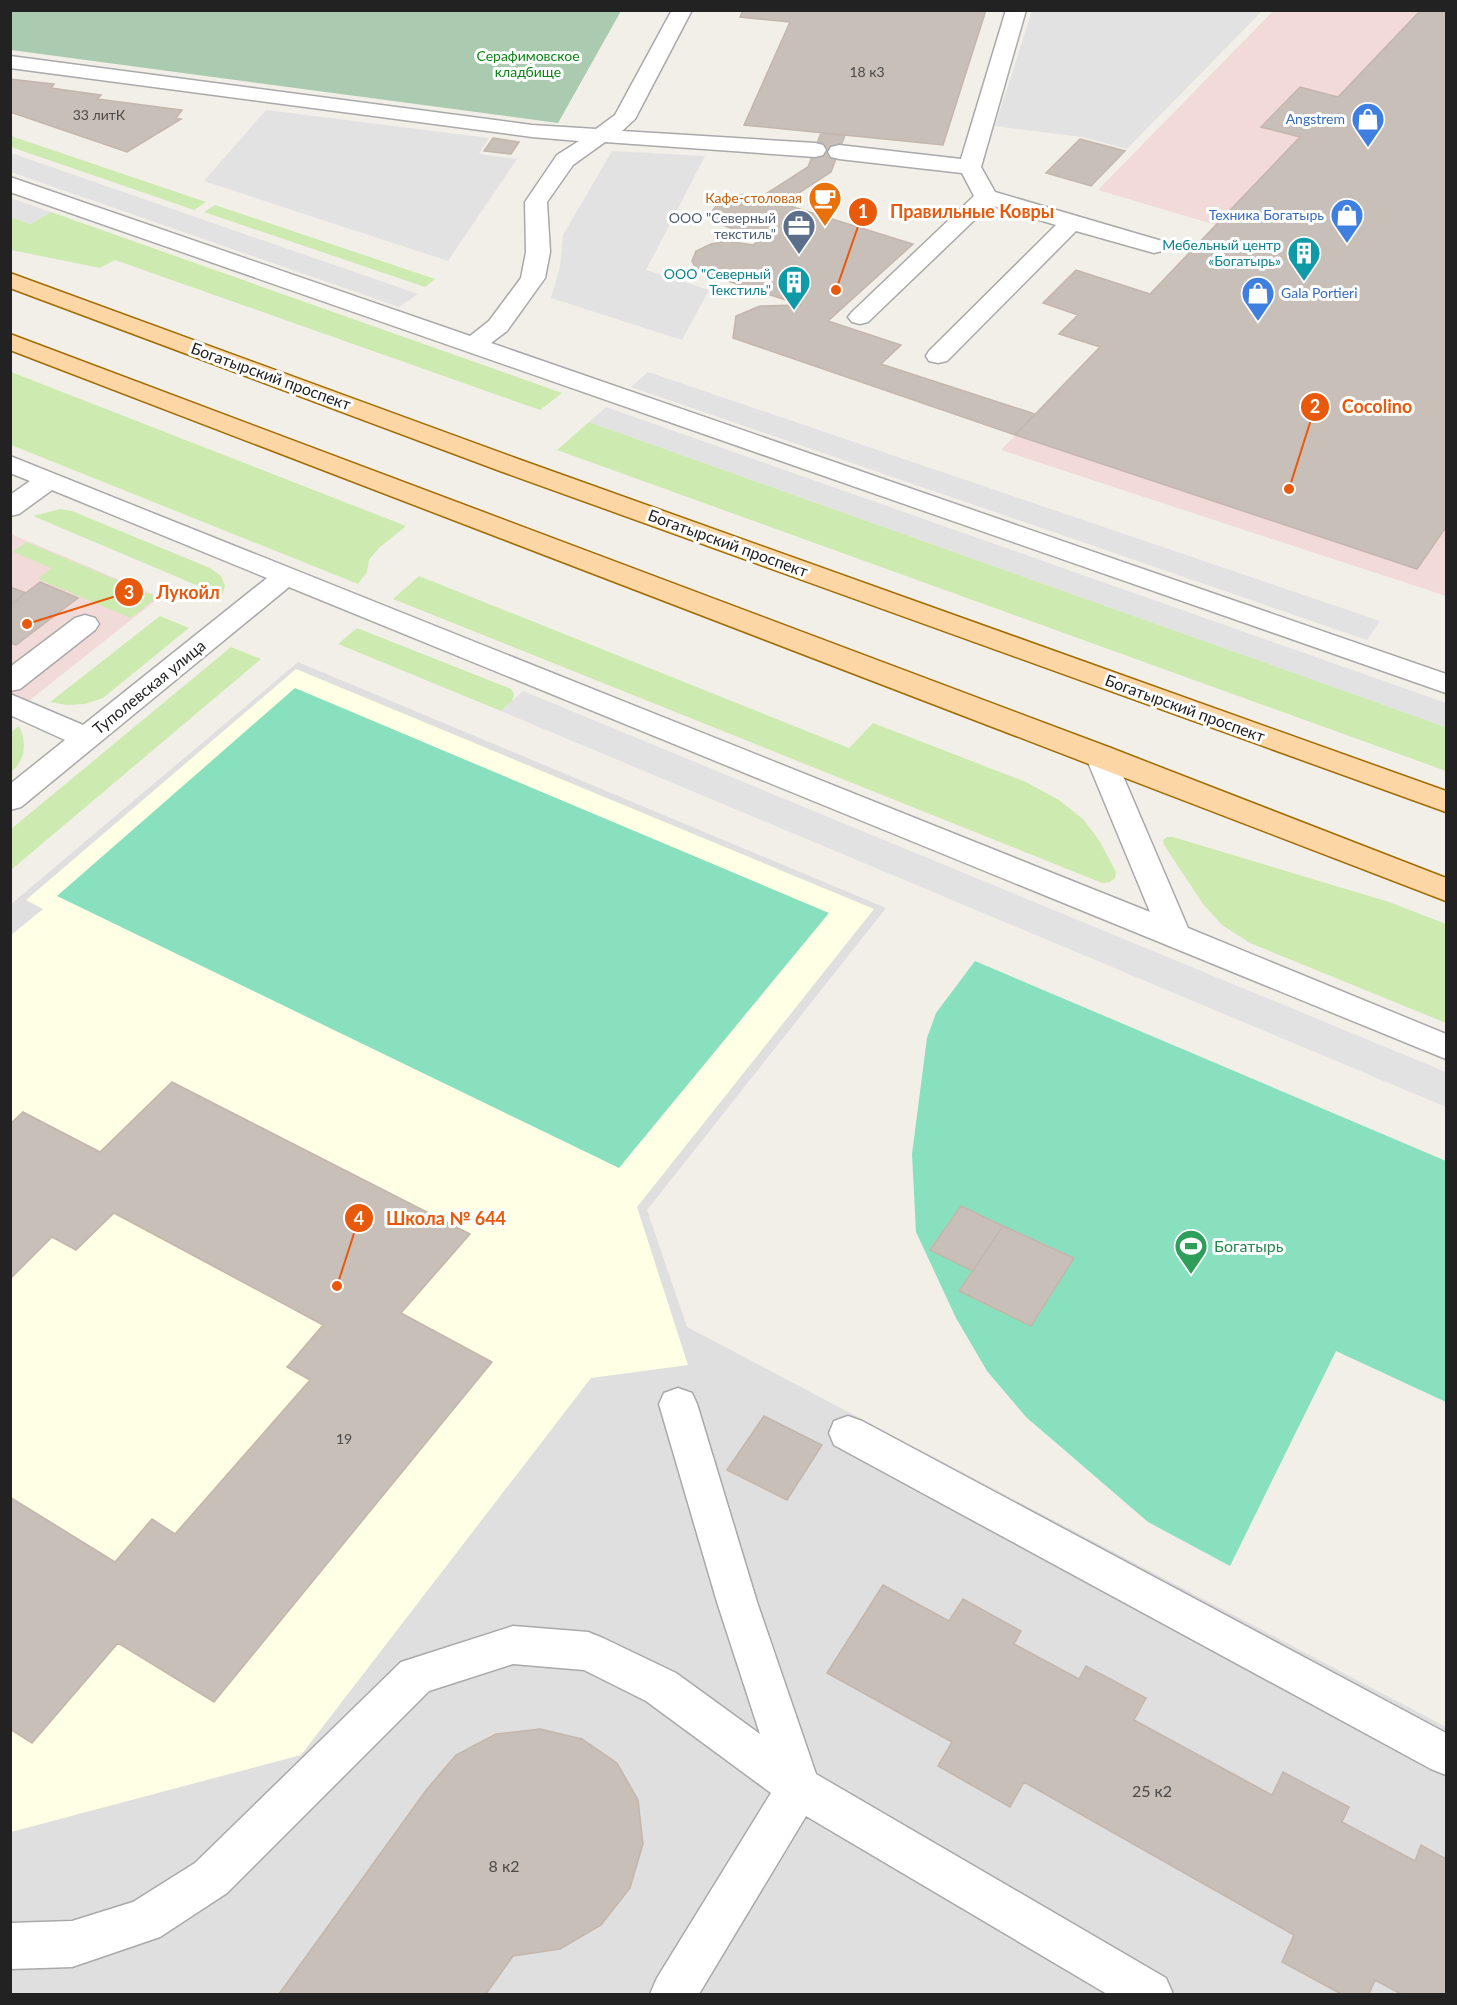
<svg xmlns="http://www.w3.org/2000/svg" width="1457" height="2005" viewBox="0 0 1457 2005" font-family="Lato,sans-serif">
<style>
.residential{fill:#e0dfdf}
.commercial{fill:#f2dad9}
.education{fill:#ffffe5}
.grass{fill:#cdebb0}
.cemetery{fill:#aacbaf}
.pitch{fill:#88e0be}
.parking{fill:#e2e2e2}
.building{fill:#c7bfb8;stroke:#c4b6ab;stroke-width:1.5}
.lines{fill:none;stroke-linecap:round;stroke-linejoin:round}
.minor-casing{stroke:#a9a9a9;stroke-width:3}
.major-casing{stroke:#a06b00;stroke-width:3}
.minor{fill:#fff;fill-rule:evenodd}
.major{fill:#fcd6a4;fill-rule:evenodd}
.labels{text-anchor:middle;stroke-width:6;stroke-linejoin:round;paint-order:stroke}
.far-park-label{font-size:14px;fill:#0c8416;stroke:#fff}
.number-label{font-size:14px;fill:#4b4948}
.far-shop-label{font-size:14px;fill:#366cbe;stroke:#fff;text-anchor:end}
.far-food-label{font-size:14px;fill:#c56008;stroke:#fff;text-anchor:end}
.far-service-label{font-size:14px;fill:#4e5e75;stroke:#fff;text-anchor:end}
.far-culture-label{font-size:14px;fill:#0d838f;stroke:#fff;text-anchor:end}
.street-label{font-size:16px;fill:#222;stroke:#fff}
.leisure-label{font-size:16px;fill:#27864d;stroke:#fff;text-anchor:start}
.near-number-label{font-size:16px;fill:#4b4948}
.leader{fill:none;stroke:#e8590c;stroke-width:2}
.callout-dot{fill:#e8590c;stroke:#fff;stroke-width:2}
.mark-label{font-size:18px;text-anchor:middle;font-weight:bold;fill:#fff}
.callout-label{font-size:18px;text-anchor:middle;font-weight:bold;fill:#e8590c;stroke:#fff;stroke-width:6;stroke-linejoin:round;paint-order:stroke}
</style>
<rect width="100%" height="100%" fill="#f2efe9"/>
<path class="residential" d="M 298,662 L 886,908 L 647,1210 L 687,1327 L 1446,1727 L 1446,1994 L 11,1994 L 10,905 Z"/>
<path class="commercial" d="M 1273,11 L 1446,11 L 1446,596 L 1001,450 L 1099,347 L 1059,334 L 1078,315 L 1043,303 L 1076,270 L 1150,294 L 1216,225 L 1098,190 Z
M 11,534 L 160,597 L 11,715 Z"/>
<path class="education" d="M 296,669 L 874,909 L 637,1207 L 688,1365 L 591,1378 L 301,1755 L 11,1832 L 10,936 L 43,909 L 26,900 Z"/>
<path class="grass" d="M 11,136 L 206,202 L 194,210 L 11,147 Z
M 215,205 L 435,279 L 425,287 L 204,212 Z
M 51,212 L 562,393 L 540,410 L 115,260 L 100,268 L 11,250 L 11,217 L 30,224 Z
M 10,372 L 11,372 L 406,526 L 379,548 L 369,560 L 367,572 L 358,584 L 11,445 Z
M 589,422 L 1446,727 L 1446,771 L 557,450 Z
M 60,509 L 72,511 L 210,568 L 221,576 L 225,586 L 222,596 L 33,516 Z
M 26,542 L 157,597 L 131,618 L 38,579 L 51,568 L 13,552 Z
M 419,576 L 849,748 L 873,723 L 1026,782 L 1059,800 L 1083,819 L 1099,840 L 1116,872 L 1115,878 L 1110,882 L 1102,883 L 393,599 Z
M 160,616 L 189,628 L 103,698 L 85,704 L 67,705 L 50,702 Z
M 357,628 L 511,689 L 514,694 L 512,701 L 501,711 L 338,644 Z
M 231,647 L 261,659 L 11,870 L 11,829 Z
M 19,726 C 27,742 26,760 11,772 L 11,732 Z
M 1167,837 L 1173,837 L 1389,902 L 1446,924 L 1446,1023 L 1250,943 L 1222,925 L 1203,904 L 1164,845 L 1163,840 Z"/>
<path class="cemetery" d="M 11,10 L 621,10 L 621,11 L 558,123 L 11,50 Z"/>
<path class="pitch" d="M 295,688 L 829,913 L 619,1168 L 57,896 Z
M 975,961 L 1446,1161 L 1446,1402 L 1336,1351 L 1230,1566 L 1148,1522 L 1026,1417 L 987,1371 L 956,1318 L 916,1232 L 912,1154 L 927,1038 L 936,1013 Z"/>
<path class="parking" d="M 1032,11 L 1032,10 L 1262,11 L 1127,149 L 1082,137 L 995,126 Z
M 266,110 L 489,138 L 479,154 L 517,159 L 448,261 L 204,181 Z
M 612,151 L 705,156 L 646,270 L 709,290 L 682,340 L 551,298 L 560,267 L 563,235 Z
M 11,153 L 418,294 L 399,307 L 11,172 Z
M 11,198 L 51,212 L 30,224 L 11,217 Z
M 648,372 L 1380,621 L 1367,640 L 631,387 Z
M 606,407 L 1446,703 L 1446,727 L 589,422 Z
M 523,691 L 1446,1072 L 1446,1107 L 501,711 Z"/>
<path class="building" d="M 743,10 L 986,10 L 943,145 L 744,125 L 790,22 L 740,17 Z
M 1421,10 L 1446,10 L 1446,527 L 1417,569 L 1015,435 L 1100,347 L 1059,334 L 1078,315 L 1043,303 L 1076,270 L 1150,294 L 1300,137 L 1261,127 L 1300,87 L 1338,97 Z
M 10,79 L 54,84 L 51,88 L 101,95 L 97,99 L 182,110 L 176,118 L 181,119 L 127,152 L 10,112 Z
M 821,133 L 845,135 L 831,172 L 782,204 L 761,197 L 808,167 Z
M 493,138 L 519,142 L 511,154 L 484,151 Z
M 1080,139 L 1125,151 L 1091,186 L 1046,173 Z
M 743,195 L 761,197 L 913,244 L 828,321 L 901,345 L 881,364 L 1035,414 L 1015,435 L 733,338 L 736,316 L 760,306 L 801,305 L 697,271 L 692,261 L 696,251 L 711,244 L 727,241 L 753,245 L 759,240 L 711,220 L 712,211 L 718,204 L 729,197 Z
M 40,582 L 78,598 L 16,645 L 10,643 L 10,605 Z
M 10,587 L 26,593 L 10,605 Z
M 172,1082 L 470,1234 L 401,1313 L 492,1362 L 214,1702 L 118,1643 L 32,1743 L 10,1729 L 10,1497 L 115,1562 L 152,1519 L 175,1534 L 310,1380 L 287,1367 L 323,1325 L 114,1213 L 76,1250 L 52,1237 L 10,1279 L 10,1124 L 23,1112 L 100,1152 Z
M 961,1206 L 1003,1226 L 973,1271 L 930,1250 Z
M 1003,1226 L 1074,1258 L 1031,1326 L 959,1291 Z
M 764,1416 L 822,1445 L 787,1500 L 727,1470 Z
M 883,1585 L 949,1621 L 963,1599 L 1021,1631 L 1014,1644 L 1079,1679 L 1086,1666 L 1146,1698 L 1134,1720 L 1272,1795 L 1283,1772 L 1349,1807 L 1342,1822 L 1415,1861 L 1421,1845 L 1446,1859 L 1446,1994 L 1401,1994 L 1375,1980 L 1369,1994 L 1341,1994 L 1282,1962 L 1294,1935 L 1024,1782 L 1010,1807 L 938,1766 L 952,1742 L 827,1673 Z
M 540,1729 L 582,1739 L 617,1763 L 638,1800 L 643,1844 L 630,1888 L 601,1925 L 560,1949 L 513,1956 L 486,1994 L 279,1994 L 427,1789 L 456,1755 L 496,1734 Z"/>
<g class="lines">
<defs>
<path id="minor" d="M 672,10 L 692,10 L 635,119 L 622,131 L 815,143 L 823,145 L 826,150 L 823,155 L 815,157 L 605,142 L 573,165 L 547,202 L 550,252 L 545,278 L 507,331 L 491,343 L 1446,674 L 1446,693 L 10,192 L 10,177 L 470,336 L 489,321 L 521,278 L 526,252 L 525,202 L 557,155 L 579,141 L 532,137 L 10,68 L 10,56 L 532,125 L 596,129 L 615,115 Z
M 1006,10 L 1026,10 L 981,167 L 995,192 L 1162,241 L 1166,246 L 1162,251 L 1154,253 L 1076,231 L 947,361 L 938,363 L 929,361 L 926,356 L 929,351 L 1056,225 L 990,205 L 868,322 L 860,324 L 852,322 L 848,317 L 852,312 L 974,196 L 962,173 L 839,159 L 831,157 L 828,152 L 831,147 L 839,145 L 961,159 Z
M 10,456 L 1150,912 L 1085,755 L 1089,748 L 1100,745 L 1111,748 L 1188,928 L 1446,1034 L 1446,1059 L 289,587 L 21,807 L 10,810 L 10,784 L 65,740 L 10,715 L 10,694 L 83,725 L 267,578 L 52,490 L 19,514 L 10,516 L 10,495 L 30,481 L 10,473 Z
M 85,615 L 95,618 L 99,624 L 95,630 L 20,689 L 10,691 L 10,667 L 75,618 Z
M 678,1388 L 692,1393 L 697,1404 L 757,1602 L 816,1774 L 1166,1978 L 1173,1994 L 1107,1994 L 806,1816 L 699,1994 L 650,1994 L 657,1978 L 771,1793 L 646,1701 L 584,1670 L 513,1664 L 429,1691 L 227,1893 L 160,1937 L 72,1967 L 10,1969 L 10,1923 L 72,1921 L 133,1902 L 195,1863 L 401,1662 L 513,1626 L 588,1632 L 603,1638 L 676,1673 L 760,1734 L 717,1602 L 659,1404 L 664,1393 Z
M 848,1416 L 862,1421 L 1446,1733 L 1446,1775 L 1431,1769 L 834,1445 L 829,1433 L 834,1421 Z"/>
<path id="major" d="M 10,273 L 518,459 L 1446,791 L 1446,812 L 500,471 L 10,288 Z
M 10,334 L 1111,748 L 1446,878 L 1446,901 L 10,350 Z"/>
</defs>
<use href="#minor" class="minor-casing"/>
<use href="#major" class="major-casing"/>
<use href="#minor" class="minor"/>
<use href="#major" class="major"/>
</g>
<defs>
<symbol id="shop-pin" viewBox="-11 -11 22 30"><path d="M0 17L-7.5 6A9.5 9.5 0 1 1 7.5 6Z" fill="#3f7fe0" stroke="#fff"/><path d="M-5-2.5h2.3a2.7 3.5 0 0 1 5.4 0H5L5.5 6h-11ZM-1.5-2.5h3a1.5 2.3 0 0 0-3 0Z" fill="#fff"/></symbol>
<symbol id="cafe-pin" viewBox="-11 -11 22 30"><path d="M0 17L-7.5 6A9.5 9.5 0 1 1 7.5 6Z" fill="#e8710a" stroke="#fff"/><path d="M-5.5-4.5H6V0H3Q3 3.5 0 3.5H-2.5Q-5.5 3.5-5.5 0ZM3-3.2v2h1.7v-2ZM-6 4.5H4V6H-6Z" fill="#fff"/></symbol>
<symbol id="office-pin" viewBox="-11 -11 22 30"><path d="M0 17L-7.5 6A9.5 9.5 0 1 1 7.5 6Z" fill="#5c6f8a" stroke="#fff"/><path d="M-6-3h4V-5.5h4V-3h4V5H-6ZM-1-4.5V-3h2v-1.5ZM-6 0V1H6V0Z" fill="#fff"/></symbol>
<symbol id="building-pin" viewBox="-11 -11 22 30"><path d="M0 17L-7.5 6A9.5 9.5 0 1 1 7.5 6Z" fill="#0f9aa8" stroke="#fff"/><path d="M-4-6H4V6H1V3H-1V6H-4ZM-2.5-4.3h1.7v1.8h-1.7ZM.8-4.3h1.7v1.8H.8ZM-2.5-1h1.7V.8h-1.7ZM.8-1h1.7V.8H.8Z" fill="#fff"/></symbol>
<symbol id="stadium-pin" viewBox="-11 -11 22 30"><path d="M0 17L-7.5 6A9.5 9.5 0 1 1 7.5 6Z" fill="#2e9e5b" stroke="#fff"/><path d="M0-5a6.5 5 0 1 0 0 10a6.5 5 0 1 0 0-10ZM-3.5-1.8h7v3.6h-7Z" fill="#fff"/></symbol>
</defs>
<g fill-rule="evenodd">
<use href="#shop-pin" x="1349" y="100" width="38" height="52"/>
<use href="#cafe-pin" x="806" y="179" width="38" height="52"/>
<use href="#shop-pin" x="1328" y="196" width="38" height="52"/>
<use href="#office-pin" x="780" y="207" width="38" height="52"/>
<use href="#building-pin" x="1285" y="234" width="38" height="52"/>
<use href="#building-pin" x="775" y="263" width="38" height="52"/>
<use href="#shop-pin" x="1239" y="274" width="38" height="52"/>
<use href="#stadium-pin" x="1172" y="1227" width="38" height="52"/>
</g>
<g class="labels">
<g class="far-park-label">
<text x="528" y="61">Серафимовское<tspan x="528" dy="16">кладбище</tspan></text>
</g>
<g class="number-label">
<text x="867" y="77">18 к3</text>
<text x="99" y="120">33 литК</text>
<text x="344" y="1444">19</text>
</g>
<g class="far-shop-label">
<text x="1345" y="124">Angstrem</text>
<text x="1324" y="220">Техника Богатырь</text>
<text x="1281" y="298" text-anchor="start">Gala Portieri</text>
</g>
<g class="far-food-label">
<text x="802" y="203">Кафе-столовая</text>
</g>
<g class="far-service-label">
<text x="776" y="223">ООО "Северный<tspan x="776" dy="16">текстиль"</tspan></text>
</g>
<g class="far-culture-label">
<text x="1281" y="250">Мебельный центр<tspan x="1281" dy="16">«Богатырь»</tspan></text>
<text x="771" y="279">ООО "Северный<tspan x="771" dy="16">Текстиль"</tspan></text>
</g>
<g class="street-label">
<text transform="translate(271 376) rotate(20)" y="6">Богатырский проспект</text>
<text transform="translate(728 543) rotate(20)" y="6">Богатырский проспект</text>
<text transform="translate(149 687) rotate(-39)" y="6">Туполевская улица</text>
<text transform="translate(1185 708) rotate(20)" y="6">Богатырский проспект</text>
</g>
<g class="leisure-label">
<text x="1214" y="1252">Богатырь</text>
</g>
<g class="near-number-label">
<text x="1152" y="1797">25 к2</text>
<text x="504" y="1872">8 к2</text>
</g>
</g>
<path class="leader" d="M836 290L863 212M1289 489L1315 407M27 624L129 592M337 1286L359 1218"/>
<g class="callout-dot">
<circle cx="836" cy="290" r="6"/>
<circle cx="1289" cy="489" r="6"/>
<circle cx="27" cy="624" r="6"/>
<circle cx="337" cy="1286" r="6"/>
<circle cx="863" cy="212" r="15"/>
<circle cx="1315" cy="407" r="15"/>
<circle cx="129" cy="592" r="15"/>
<circle cx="359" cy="1218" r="15"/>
</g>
<g class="mark-label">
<text x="863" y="218">1</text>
<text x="1315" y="413">2</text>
<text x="129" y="599">3</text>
<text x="359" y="1225">4</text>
</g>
<g class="callout-label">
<text x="972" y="218">Правильные Ковры</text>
<text x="1377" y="413">Cocolino</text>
<text x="188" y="599">Лукойл</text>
<text x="446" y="1225">Школа № 644</text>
</g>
<rect width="1457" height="2005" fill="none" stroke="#222222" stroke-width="24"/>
</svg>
